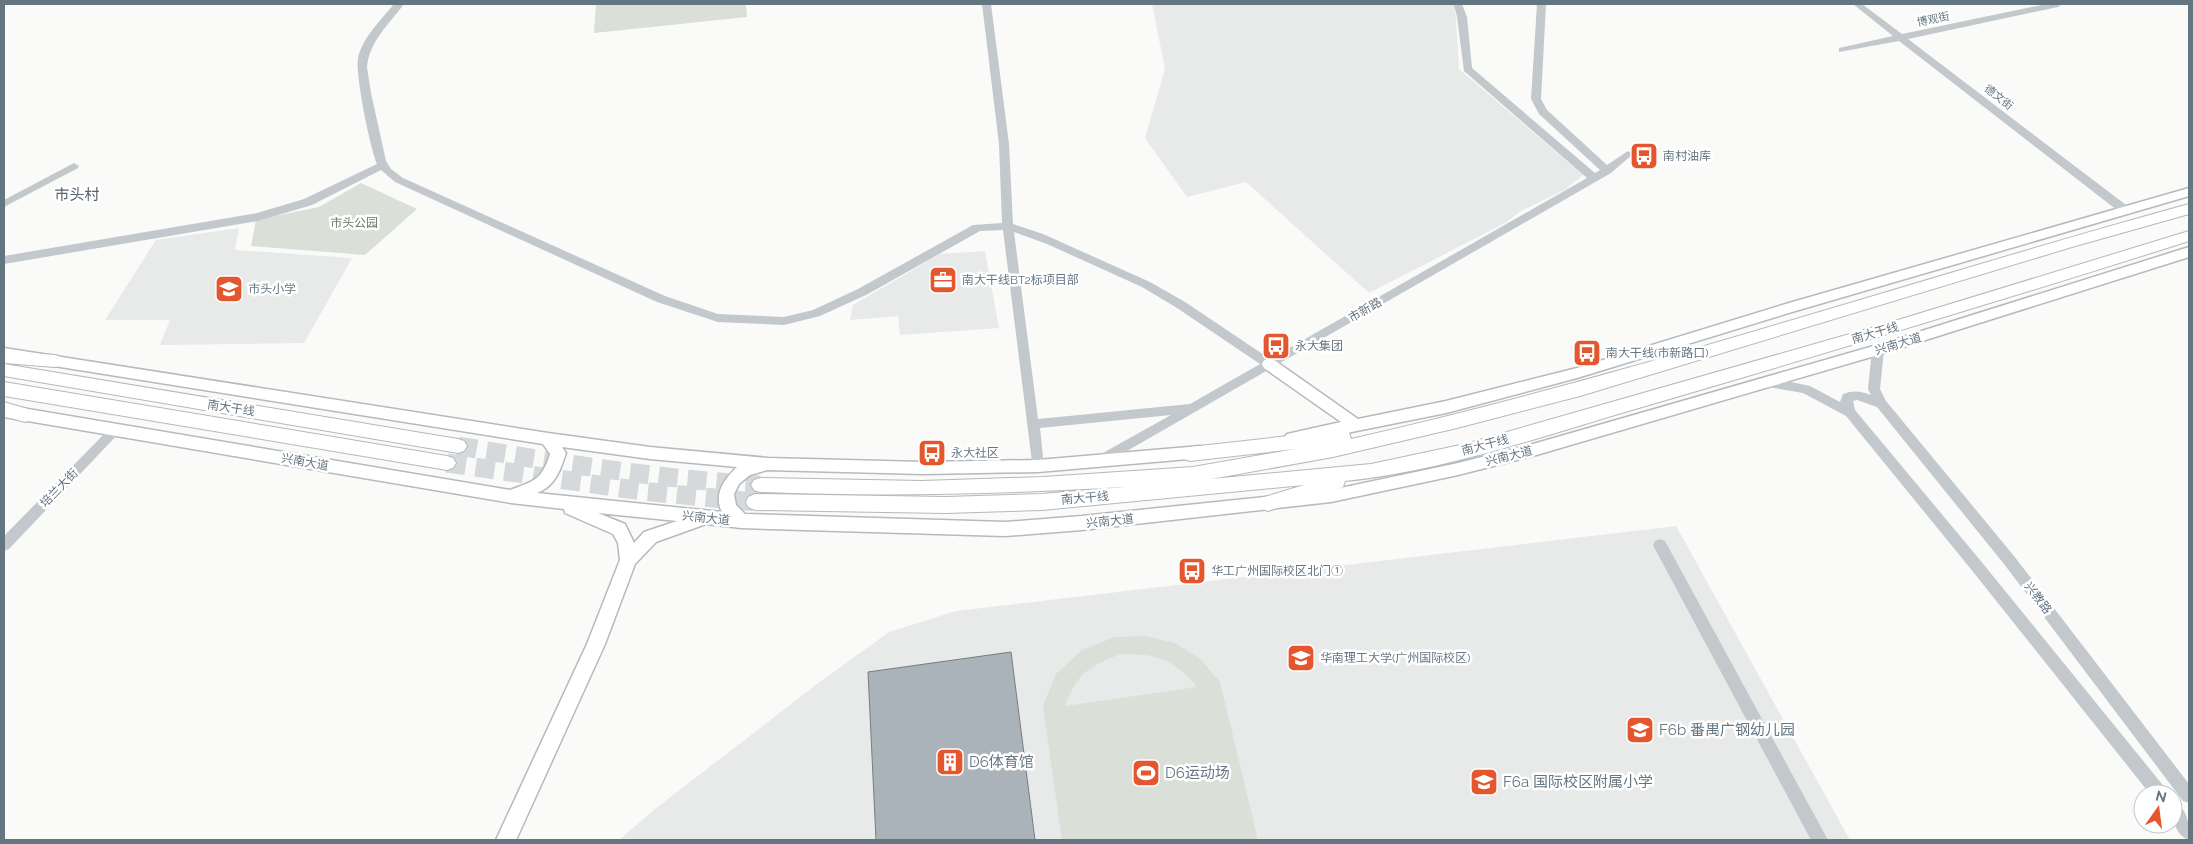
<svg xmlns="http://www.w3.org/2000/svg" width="2193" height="844" viewBox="0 0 2193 844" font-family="Raleway,'Noto Sans SC',sans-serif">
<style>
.built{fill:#e8e9e9}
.green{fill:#dadfd7;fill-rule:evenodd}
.building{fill:#aab3b9;stroke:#777d82}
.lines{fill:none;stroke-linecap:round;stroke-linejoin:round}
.highway-tunnel{stroke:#d5d9db;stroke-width:19;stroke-dasharray:19 10;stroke-linecap:butt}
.major-casing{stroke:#b5babe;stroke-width:3}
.highway-casing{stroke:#b4b9bd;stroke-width:2}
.minor{fill:#c3c8cc;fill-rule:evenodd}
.major{fill:#fff;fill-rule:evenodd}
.highway{fill:#fff;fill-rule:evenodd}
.labels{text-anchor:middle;stroke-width:5;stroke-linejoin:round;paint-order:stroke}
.far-street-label{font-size:11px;fill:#657683;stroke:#fff}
.poi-label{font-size:12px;fill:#657683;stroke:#fff;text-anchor:start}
.park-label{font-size:12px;fill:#687a64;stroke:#fff}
.street-label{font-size:12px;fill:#657683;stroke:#fff}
.quarter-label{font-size:15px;fill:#57646e;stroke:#fff}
.near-poi-label{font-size:15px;fill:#657683;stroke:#fff;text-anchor:start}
</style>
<rect width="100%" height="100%" fill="#fafaf8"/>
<path class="built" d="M 1152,4 L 1455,4 L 1459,69 L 1583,175 L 1566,189 L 1521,211 L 1505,223 L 1369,293 L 1246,182 L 1187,197 L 1145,138 L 1165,69 Z
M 239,228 L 235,250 L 352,258 L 304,343 L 160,345 L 170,320 L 105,320 L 156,240 Z
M 985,251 L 999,328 L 900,335 L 898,316 L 850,320 L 853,305 L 940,254 Z
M 1676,526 L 1850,840 L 619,840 L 655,809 L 817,684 L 889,632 L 956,611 Z"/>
<path class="green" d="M 596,4 L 753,4 L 746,5 L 747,17 L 594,33 Z
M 361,183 L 417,209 L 365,255 L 251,246 L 256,220 L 319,207 Z
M 1145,636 L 1175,643 L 1200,659 L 1220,682 L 1258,840 L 1062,840 L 1043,706 L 1056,674 L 1082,650 L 1115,637 ZM 1121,654 C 1155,653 1176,660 1197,687 L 1065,706 C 1077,673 1089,666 1121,654 Z"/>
<path class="building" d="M 1011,652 L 1035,840 L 876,840 L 868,672 Z"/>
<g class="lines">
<path class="highway-tunnel" d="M 458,446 C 558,463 659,479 760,485
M 447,463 L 642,491 L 755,502"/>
<defs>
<path id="major" d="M 2189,188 L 2189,196 L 1792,312 L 1577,378 L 1446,413 L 1292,444 L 1287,442 L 1284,438 L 1287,434 L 1341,422 L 1264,368 L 1262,364 L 1264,360 L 1269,359 L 1274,360 L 1358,419 L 1446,401 L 1577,368 L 1789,303 Z
M 2189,247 L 2189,257 L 1878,355 L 1533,456 L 1458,475 L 1331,502 L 1082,530 L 1005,536 L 741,528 L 706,524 L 656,542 L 635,564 L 605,644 L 516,840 L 496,840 L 587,644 L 620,560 L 618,543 L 613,534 L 565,513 L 564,509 L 511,503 L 4,417 L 4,405 L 510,490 C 534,481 542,480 550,454 L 543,444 L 4,358 L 4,348 L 548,433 L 650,447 L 768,458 L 923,462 L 1038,460 L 1200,446 L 1205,448 L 1208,452 L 1205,456 L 1200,458 L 1038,472 L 923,474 L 767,470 L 750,475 L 739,484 L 734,494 L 736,505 L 745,514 L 1005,522 L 1082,516 L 1331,490 L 1458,463 L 1533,444 L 1877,345 ZM 562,447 L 650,459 L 737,467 C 724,479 713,495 722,512 L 537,493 C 555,486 560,471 566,453 ZM 598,513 L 677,521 L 644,532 L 634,543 L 625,524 Z"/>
<path id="highway" d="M 2189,204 L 2189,214 L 2072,247 L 1580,396 L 1457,428 L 1333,457 L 1211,479 L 1371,464 L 1465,444 L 1888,323 L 2189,231 L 2189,241 C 2010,298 1830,352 1649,405 C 1551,433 1447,471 1345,481 L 1343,487 L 1268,511 L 1261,508 L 1259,503 L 1261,498 L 1304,485 L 1042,510 L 946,513 L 755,510 L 748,507 L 746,502 L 748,497 L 755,494 L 946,497 L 1042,494 L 1124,487 C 1003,494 882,497 760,492 L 754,490 L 751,485 L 754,480 L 760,478 L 922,481 L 1043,477 L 1193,467 L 1295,449 L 1190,461 L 1184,459 L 1181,454 L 1184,449 L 1190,447 L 1343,430 L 1349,432 L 1351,439 C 1634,375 1909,281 2189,204 Z
M 4,351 L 55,355 L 61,357 L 63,361 L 61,365 L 55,367 L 4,363 Z
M 4,364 L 458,439 L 464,441 L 467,446 L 464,451 L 458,453 L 4,376 Z
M 4,382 L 447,456 L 453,458 L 456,463 L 453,468 L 447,470 L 4,396 Z
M 4,402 L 31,410 L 34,415 L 31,420 L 25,422 L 4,416 Z"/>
</defs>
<use href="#major" class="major-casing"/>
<use href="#highway" class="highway-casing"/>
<path class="minor" d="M 394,4 L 404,4 C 389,24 369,42 367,67 L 371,93 L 386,161 L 391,169 L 403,178 L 665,296 L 718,314 L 784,317 L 813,310 L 858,289 L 973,225 L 1002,223 L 999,144 L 982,4 L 991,4 L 1009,144 L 1013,224 L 1043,234 L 1150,282 L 1185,302 L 1270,359 L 1587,178 L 1464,71 L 1457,17 L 1454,4 L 1462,4 L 1467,17 L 1472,68 L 1595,173 L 1600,170 L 1539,114 L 1531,99 L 1537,4 L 1546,4 L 1541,99 L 1547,110 L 1607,165 L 1628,151 L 1633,154 L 1611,173 L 1099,467 L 1094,466 L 1093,462 L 1094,458 L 1171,415 L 1040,428 L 1044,466 L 1043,470 L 1033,470 L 1003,230 L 980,231 L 866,295 L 820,316 L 784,325 L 718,322 L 657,302 L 395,182 L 381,170 L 312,205 L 258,221 L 4,264 L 4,256 L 257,213 L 304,199 L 377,164 C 370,148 355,74 358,58 C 362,38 382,19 394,4 ZM 1014,232 L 1047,244 L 1142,287 L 1177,308 L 1260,364 L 1190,404 L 1038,419 Z
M 1853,4 L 1862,4 L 1902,34 L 2046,4 L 2062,4 L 2058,7 L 1908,39 L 2130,208 L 2131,211 L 2130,214 L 2122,214 L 1899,41 L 1839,52 L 1839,48 L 1893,36 Z
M 74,163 L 79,166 L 78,168 L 4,207 L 4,200 Z
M 1878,346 L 1884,350 L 1880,389 L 1886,401 L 2014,556 L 2189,784 L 2189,803 L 2183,801 L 2004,564 L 1877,407 L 1857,400 L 1853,401 L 1855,410 L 1980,560 L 2166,789 L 2168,794 L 2150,794 L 1970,568 L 1846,416 L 1803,393 L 1768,387 L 1762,382 L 1768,377 L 1810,386 L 1840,402 L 1843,394 C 1854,390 1860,391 1871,395 L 1868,389 L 1872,350 Z
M 115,425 L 119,427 L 121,430 L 119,433 L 9,549 L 4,551 L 4,536 L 111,427 Z
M 1660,539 L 1665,541 L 1828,840 L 1811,840 L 1655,549 L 1653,545 L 1655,541 Z
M 2173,802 C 2189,809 2189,825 2189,840 C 2173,834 2173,817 2173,802 Z"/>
<use href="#major" class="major"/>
<use href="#highway" class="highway"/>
</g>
<defs>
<symbol id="bus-square" viewBox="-11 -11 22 22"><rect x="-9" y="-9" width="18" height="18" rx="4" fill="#e4572e" stroke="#fff"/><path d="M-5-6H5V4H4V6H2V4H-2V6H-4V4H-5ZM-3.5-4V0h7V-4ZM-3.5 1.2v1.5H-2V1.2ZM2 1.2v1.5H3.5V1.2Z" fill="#fff"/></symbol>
<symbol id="office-square" viewBox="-11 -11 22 22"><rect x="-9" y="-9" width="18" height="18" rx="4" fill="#e4572e" stroke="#fff"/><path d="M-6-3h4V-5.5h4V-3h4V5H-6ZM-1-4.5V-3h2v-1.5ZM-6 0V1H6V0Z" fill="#fff"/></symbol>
<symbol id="school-square" viewBox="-11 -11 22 22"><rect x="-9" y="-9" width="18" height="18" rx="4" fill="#e4572e" stroke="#fff"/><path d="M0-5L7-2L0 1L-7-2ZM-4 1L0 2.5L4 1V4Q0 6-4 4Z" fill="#fff"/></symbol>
<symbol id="university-square" viewBox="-11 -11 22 22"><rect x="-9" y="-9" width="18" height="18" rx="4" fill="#e4572e" stroke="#fff"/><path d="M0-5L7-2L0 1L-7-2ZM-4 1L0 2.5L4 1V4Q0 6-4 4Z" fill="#fff"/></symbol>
<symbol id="building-square" viewBox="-11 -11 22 22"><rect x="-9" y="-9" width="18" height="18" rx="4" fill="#e4572e" stroke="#fff"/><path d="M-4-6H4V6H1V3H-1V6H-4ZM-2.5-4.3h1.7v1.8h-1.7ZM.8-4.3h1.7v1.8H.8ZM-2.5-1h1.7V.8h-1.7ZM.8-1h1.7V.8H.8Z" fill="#fff"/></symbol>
<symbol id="stadium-square" viewBox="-11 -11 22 22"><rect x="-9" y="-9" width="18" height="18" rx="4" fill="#e4572e" stroke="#fff"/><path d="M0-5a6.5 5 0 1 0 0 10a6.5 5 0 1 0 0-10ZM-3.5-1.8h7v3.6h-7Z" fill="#fff"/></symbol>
</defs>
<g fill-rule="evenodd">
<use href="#bus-square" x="1628" y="140" width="32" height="32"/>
<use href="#office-square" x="927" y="264" width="32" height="32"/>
<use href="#school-square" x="213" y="273" width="32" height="32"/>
<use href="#bus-square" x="1260" y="330" width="32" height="32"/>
<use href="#bus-square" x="1571" y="337" width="32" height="32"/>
<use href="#bus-square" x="916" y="437" width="32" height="32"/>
<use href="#bus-square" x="1176" y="555" width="32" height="32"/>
<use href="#university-square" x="1285" y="642" width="32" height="32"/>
<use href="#school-square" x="1624" y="714" width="32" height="32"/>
<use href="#building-square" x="934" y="746" width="32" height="32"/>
<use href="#stadium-square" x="1130" y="757" width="32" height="32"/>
<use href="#school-square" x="1468" y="766" width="32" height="32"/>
</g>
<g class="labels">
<g class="far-street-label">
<text transform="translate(1933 19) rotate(-12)" y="4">博观街</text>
<text transform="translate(1999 97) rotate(38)" y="4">德文街</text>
</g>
<g class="poi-label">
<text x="1663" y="160">南村油库</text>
<text x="962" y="284">南大干线BT2标项目部</text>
<text x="248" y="293">市头小学</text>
<text x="1295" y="350">永大集团</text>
<text x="1606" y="357">南大干线(市新路口)</text>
<text x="951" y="457">永大社区</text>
<text x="1211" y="575">华工广州国际校区北门①</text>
<text x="1320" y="662">华南理工大学(广州国际校区)</text>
</g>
<g class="park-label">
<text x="354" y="227">市头公园</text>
</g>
<g class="street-label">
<text transform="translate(1365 310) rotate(-30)" y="4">市新路</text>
<text transform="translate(1875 333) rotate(-16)" y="4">南大干线</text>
<text transform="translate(1898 344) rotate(-17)" y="4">兴南大道</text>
<text transform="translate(231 408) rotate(9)" y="4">南大干线</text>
<text transform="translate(1485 445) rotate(-15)" y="4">南大干线</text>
<text transform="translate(1509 456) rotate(-14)" y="4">兴南大道</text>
<text transform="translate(305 462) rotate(10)" y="4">兴南大道</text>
<text transform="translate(59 488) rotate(-46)" y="4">培兰大街</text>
<text transform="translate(1085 498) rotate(-5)" y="4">南大干线</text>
<text transform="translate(706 518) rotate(6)" y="4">兴南大道</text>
<text transform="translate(1110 521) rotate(-6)" y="4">兴南大道</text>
<text transform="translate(2038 598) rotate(53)" y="4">兴教路</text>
</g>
<g class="quarter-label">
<text x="77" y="200">市头村</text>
</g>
<g class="near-poi-label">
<text x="1659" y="735">F6b 番禺广钢幼儿园</text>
<text x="969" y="767">D6体育馆</text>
<text x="1165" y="778">D6运动场</text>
<text x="1503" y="787">F6a 国际校区附属小学</text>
</g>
</g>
<rect width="2193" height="844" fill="none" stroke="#657683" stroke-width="10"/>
<g transform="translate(2158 809) rotate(14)"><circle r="24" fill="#ffffff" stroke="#c1c8cd"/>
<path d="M0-4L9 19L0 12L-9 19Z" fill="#e4572e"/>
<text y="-8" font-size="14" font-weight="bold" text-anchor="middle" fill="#657683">N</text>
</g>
</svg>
